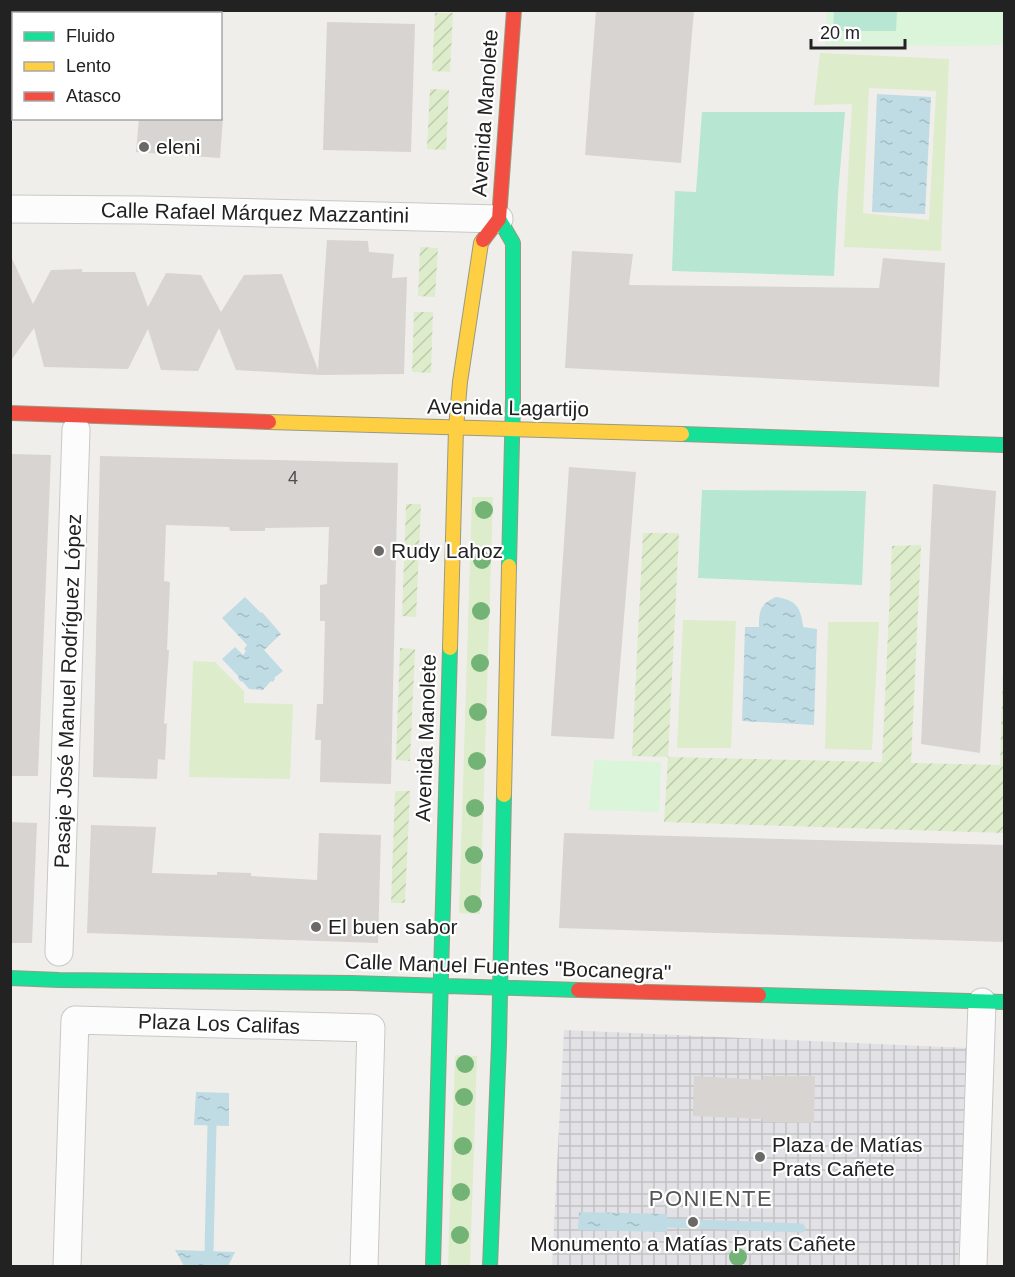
<svg xmlns="http://www.w3.org/2000/svg" width="1015" height="1277" viewBox="0 0 1015 1277" font-family="Arial,sans-serif">
<style>
.grass{fill:#ddeccb;fill-rule:evenodd}
.park{fill:#daf5da}
.garden{fill:url(#garden-furrows)}
.pitch{fill:#b7e6d2}
.plaza{fill:url(#plaza-grid)}
.water{fill:url(#water-ripples)}
.lines{fill:none;stroke-linecap:round;stroke-linejoin:round}
.stream{stroke:#bfdbe3;stroke-width:9}
.building{fill:#d7d4d2}
.street-casing{stroke:#c9c8c7;stroke-width:29}
.fast-casing{stroke:#999a82;stroke-width:16}
.slow-casing{stroke:#999a82;stroke-width:16}
.jam-casing{stroke:#999a82;stroke-width:16}
.street{stroke:#fdfcfc;stroke-width:27}
.fast{stroke:#16e098;stroke-width:14}
.slow{stroke:#ffcf43;stroke-width:14}
.jam{stroke:#f24e42;stroke-width:14}
.tree{fill:#73b476}
.poi-dot{fill:#6a6968;stroke:#fff;stroke-width:2}
.labels{text-anchor:middle;stroke-width:4.5;stroke-linejoin:round;paint-order:stroke}
.number-label{font-size:18px;fill:#4f4e4e}
.street-label{font-size:21px;fill:#222;stroke:#fff}
.poi-label{font-size:21px;fill:#222;stroke:#fff;text-anchor:start}
.neighbourhood-label{font-size:22px;letter-spacing:1.5px;fill:#555;stroke:#fff}
</style>
<defs>
<pattern id="garden-furrows" width="10" height="10" patternUnits="userSpaceOnUse" patternTransform="scale(1.5)"><rect width="10" height="10" fill="#ddeccb"/><path d="M-1 1l2-2M0 10L10 0M9 11l2-2" fill="none" stroke="#bdcaae"/></pattern>
<pattern id="plaza-grid" width="8" height="8" patternUnits="userSpaceOnUse" patternTransform="scale(1.5)"><rect width="8" height="8" fill="#e2e1e5"/><path d="M0 4h8M4 0v8" fill="none" stroke="#c2c1c4"/></pattern>
<pattern id="water-ripples" width="26" height="14" patternUnits="userSpaceOnUse" patternTransform="scale(1.5)"><rect width="26" height="14" fill="#bfdbe3"/><path d="M2 4q2-2 4 0t4 0M15 11q2-2 4 0t4 0" fill="none" stroke="#a4bcc2"/></pattern>
</defs>
<rect width="100%" height="100%" fill="#f0eeeb"/>
<path class="grass" d="M 820,53 L 949,59 L 941,251 L 844,247 L 852,104 L 814,105 ZM 869,88 L 936,91 L 929,220 L 863,213 Z
M 472,497 L 493,497 L 480,914 L 459,913 Z
M 683,620 L 736,621 L 731,748 L 677,748 Z
M 828,622 L 879,622 L 872,750 L 825,749 Z
M 193,661 L 215,662 L 244,691 L 244,703 L 293,704 L 290,779 L 189,777 Z
M 455,1055 L 477,1056 L 470,1266 L 448,1266 Z"/>
<path class="park" d="M 827,11 L 1004,11 L 1004,45 L 961,46 L 825,45 Z
M 594,760 L 661,762 L 659,812 L 589,810 Z"/>
<path class="garden" d="M 435,13 L 453,13 L 450,72 L 432,71 Z
M 430,89 L 449,90 L 446,150 L 427,149 Z
M 420,247 L 438,248 L 435,297 L 418,296 Z
M 414,312 L 433,312 L 431,373 L 412,372 Z
M 406,504 L 421,504 L 416,617 L 402,616 Z
M 643,533 L 679,533 L 668,757 L 882,762 L 892,546 L 921,545 L 911,763 L 1000,765 L 1004,637 L 1004,833 L 664,822 L 668,757 L 632,756 Z
M 400,648 L 415,649 L 410,761 L 396,760 Z
M 395,791 L 410,791 L 405,903 L 391,903 Z"/>
<path class="pitch" d="M 834,11 L 897,11 L 896,31 L 833,31 Z
M 702,112 L 845,112 L 838,194 L 834,276 L 672,271 L 675,191 L 696,192 Z
M 702,490 L 866,491 L 862,585 L 698,578 Z"/>
<path class="plaza" d="M 564,1030 L 968,1048 L 958,1266 L 552,1266 Z"/>
<path class="water" d="M 877,94 L 931,97 L 925,214 L 872,212 Z
M 245,597 L 261,613 L 262,612 L 281,634 L 264,650 L 283,671 L 274,678 L 275,679 L 273,682 L 271,681 L 263,690 L 249,689 L 242,681 L 241,682 L 238,678 L 239,677 L 222,659 L 235,647 L 243,655 L 246,651 L 244,649 L 247,645 L 222,618 Z
M 776,597 C 796,600 801,607 803,627 L 817,629 L 814,725 L 742,721 L 745,627 L 759,627 C 759,611 760,604 776,597 Z
M 196,1092 L 229,1093 L 229,1126 L 194,1125 Z
M 579,1212 L 667,1214 L 667,1232 L 578,1230 Z
M 175,1250 L 235,1252 L 228,1266 L 184,1266 Z"/>
<g class="lines">
<path class="stream" d="M 667,1223 L 801,1228
M 209,1251 L 212,1126"/>
</g>
<path class="building" d="M 596,10 L 694,10 L 681,163 L 585,155 Z
M 327,22 L 415,24 L 411,152 L 323,150 Z
M 139,118 L 223,118 L 220,158 L 136,152 Z
M 327,240 L 368,241 L 369,252 L 394,254 L 392,278 L 407,277 L 404,374 L 320,375 L 236,370 L 219,328 L 198,371 L 161,370 L 148,329 L 128,369 L 44,367 L 34,328 L 10,362 L 10,254 L 33,304 L 51,270 L 82,269 L 82,272 L 135,272 L 148,307 L 166,273 L 201,275 L 221,312 L 244,275 L 282,274 L 318,370 Z
M 572,251 L 633,254 L 629,285 L 879,288 L 883,258 L 945,263 L 939,387 L 565,368 Z
M 10,454 L 51,455 L 38,776 L 10,776 Z
M 100,456 L 398,463 L 391,784 L 320,782 L 321,740 L 315,740 L 317,704 L 323,704 L 325,621 L 320,621 L 320,585 L 327,584 L 329,527 L 265,528 L 265,531 L 230,531 L 229,527 L 166,525 L 164,581 L 170,582 L 167,650 L 169,650 L 164,724 L 167,723 L 165,760 L 158,759 L 157,779 L 93,777 Z
M 569,467 L 636,472 L 614,739 L 551,736 Z
M 933,484 L 996,491 L 980,753 L 921,744 Z
M 10,822 L 37,823 L 32,943 L 10,943 Z
M 91,825 L 156,827 L 152,873 L 217,875 L 217,872 L 251,873 L 251,876 L 317,880 L 319,833 L 381,835 L 378,943 L 87,933 Z
M 564,833 L 1005,845 L 1005,942 L 559,928 Z
M 694,1076 L 763,1080 L 763,1076 L 815,1076 L 814,1123 L 763,1122 L 763,1119 L 693,1116 Z"/>
<g class="lines">
<defs>
<path id="street" d="M 10,209 L 143,210 L 499,219
M 59,952 L 76,430
M 67,1266 L 75,1020 L 371,1028 L 364,1266
M 973,1266 L 982,1002"/>
<path id="fast" d="M 499,219 L 513,243 L 513,399 L 509,566
M 682,434 L 1004,445
M 10,978 L 59,980 L 352,983 L 578,990
M 759,995 L 1004,1002
M 433,1266 L 450,648
M 490,1266 L 499,1044 L 504,795"/>
<path id="slow" d="M 269,422 L 682,434
M 450,648 L 456,428 L 460,382 L 481,243 L 483,240
M 504,795 L 509,566"/>
<path id="jam" d="M 483,240 L 499,219 L 514,10
M 10,413 L 269,422
M 578,990 L 759,995"/>
</defs>
<use href="#street" class="street-casing"/>
<use href="#fast" class="fast-casing"/>
<use href="#slow" class="slow-casing"/>
<use href="#jam" class="jam-casing"/>
<use href="#street" class="street"/>
<use href="#fast" class="fast"/>
<use href="#slow" class="slow"/>
<use href="#jam" class="jam"/>
</g>
<g class="tree">
<circle cx="484" cy="510" r="9"/>
<circle cx="482" cy="560" r="9"/>
<circle cx="481" cy="611" r="9"/>
<circle cx="480" cy="663" r="9"/>
<circle cx="478" cy="712" r="9"/>
<circle cx="477" cy="761" r="9"/>
<circle cx="475" cy="808" r="9"/>
<circle cx="474" cy="855" r="9"/>
<circle cx="473" cy="904" r="9"/>
<circle cx="465" cy="1064" r="9"/>
<circle cx="464" cy="1097" r="9"/>
<circle cx="463" cy="1146" r="9"/>
<circle cx="461" cy="1192" r="9"/>
<circle cx="460" cy="1235" r="9"/>
<circle cx="738" cy="1257" r="9"/>
</g>
<g class="poi-dot">
<circle cx="144" cy="147" r="6"/>
<circle cx="379" cy="551" r="6"/>
<circle cx="316" cy="927" r="6"/>
<circle cx="760" cy="1157" r="6"/>
<circle cx="693" cy="1222" r="6"/>
</g>
<g class="labels">
<g class="number-label">
<text x="293" y="484">4</text>
</g>
<g class="street-label">
<text transform="translate(485 113) rotate(-86)" y="7">Avenida Manolete</text>
<text transform="translate(255 213) rotate(1)" y="7">Calle Rafael Márquez Mazzantini</text>
<text transform="translate(508 408) rotate(1)" y="7">Avenida Lagartijo</text>
<text transform="translate(68 691) rotate(-88)" y="7">Pasaje José Manuel Rodríguez López</text>
<text transform="translate(426 738) rotate(-88)" y="7">Avenida Manolete</text>
<text transform="translate(508 967) rotate(2)" y="7">Calle Manuel Fuentes "Bocanegra"</text>
<text transform="translate(219 1024) rotate(2)" y="7">Plaza Los Califas</text>
</g>
<g class="poi-label">
<text x="156" y="154">eleni</text>
<text x="391" y="558">Rudy Lahoz</text>
<text x="328" y="934">El buen sabor</text>
<text x="772" y="1152">Plaza de Matías<tspan x="772" dy="24">Prats Cañete</tspan></text>
<text x="693" y="1251" text-anchor="middle">Monumento a Matías Prats Cañete</text>
</g>
<g class="neighbourhood-label">
<text x="711" y="1206">PONIENTE</text>
</g>
</g>
<rect width="1015" height="1277" fill="none" stroke="#222222" stroke-width="24"/>
<rect x="12" y="12" width="210" height="108" fill="#ffffff" stroke="#a7a7a7" stroke-width="1.5"/>
<rect x="24" y="32" width="30" height="9" fill="#16e098" stroke="#a7a7a7" stroke-width="1.5"/>
<text x="66" y="42" font-size="18" fill="#222222">Fluido</text>
<rect x="24" y="62" width="30" height="9" fill="#ffcf43" stroke="#a7a7a7" stroke-width="1.5"/>
<text x="66" y="72" font-size="18" fill="#222222">Lento</text>
<rect x="24" y="92" width="30" height="9" fill="#f24e42" stroke="#a7a7a7" stroke-width="1.5"/>
<text x="66" y="102" font-size="18" fill="#222222">Atasco</text>
<path d="M811 39v9h94v-9" fill="none" stroke="#222222" stroke-width="3"/>
<text x="820" y="39" font-size="18" fill="#222222" stroke="#ffffff" stroke-width="4.5" paint-order="stroke">20 m</text>
</svg>
